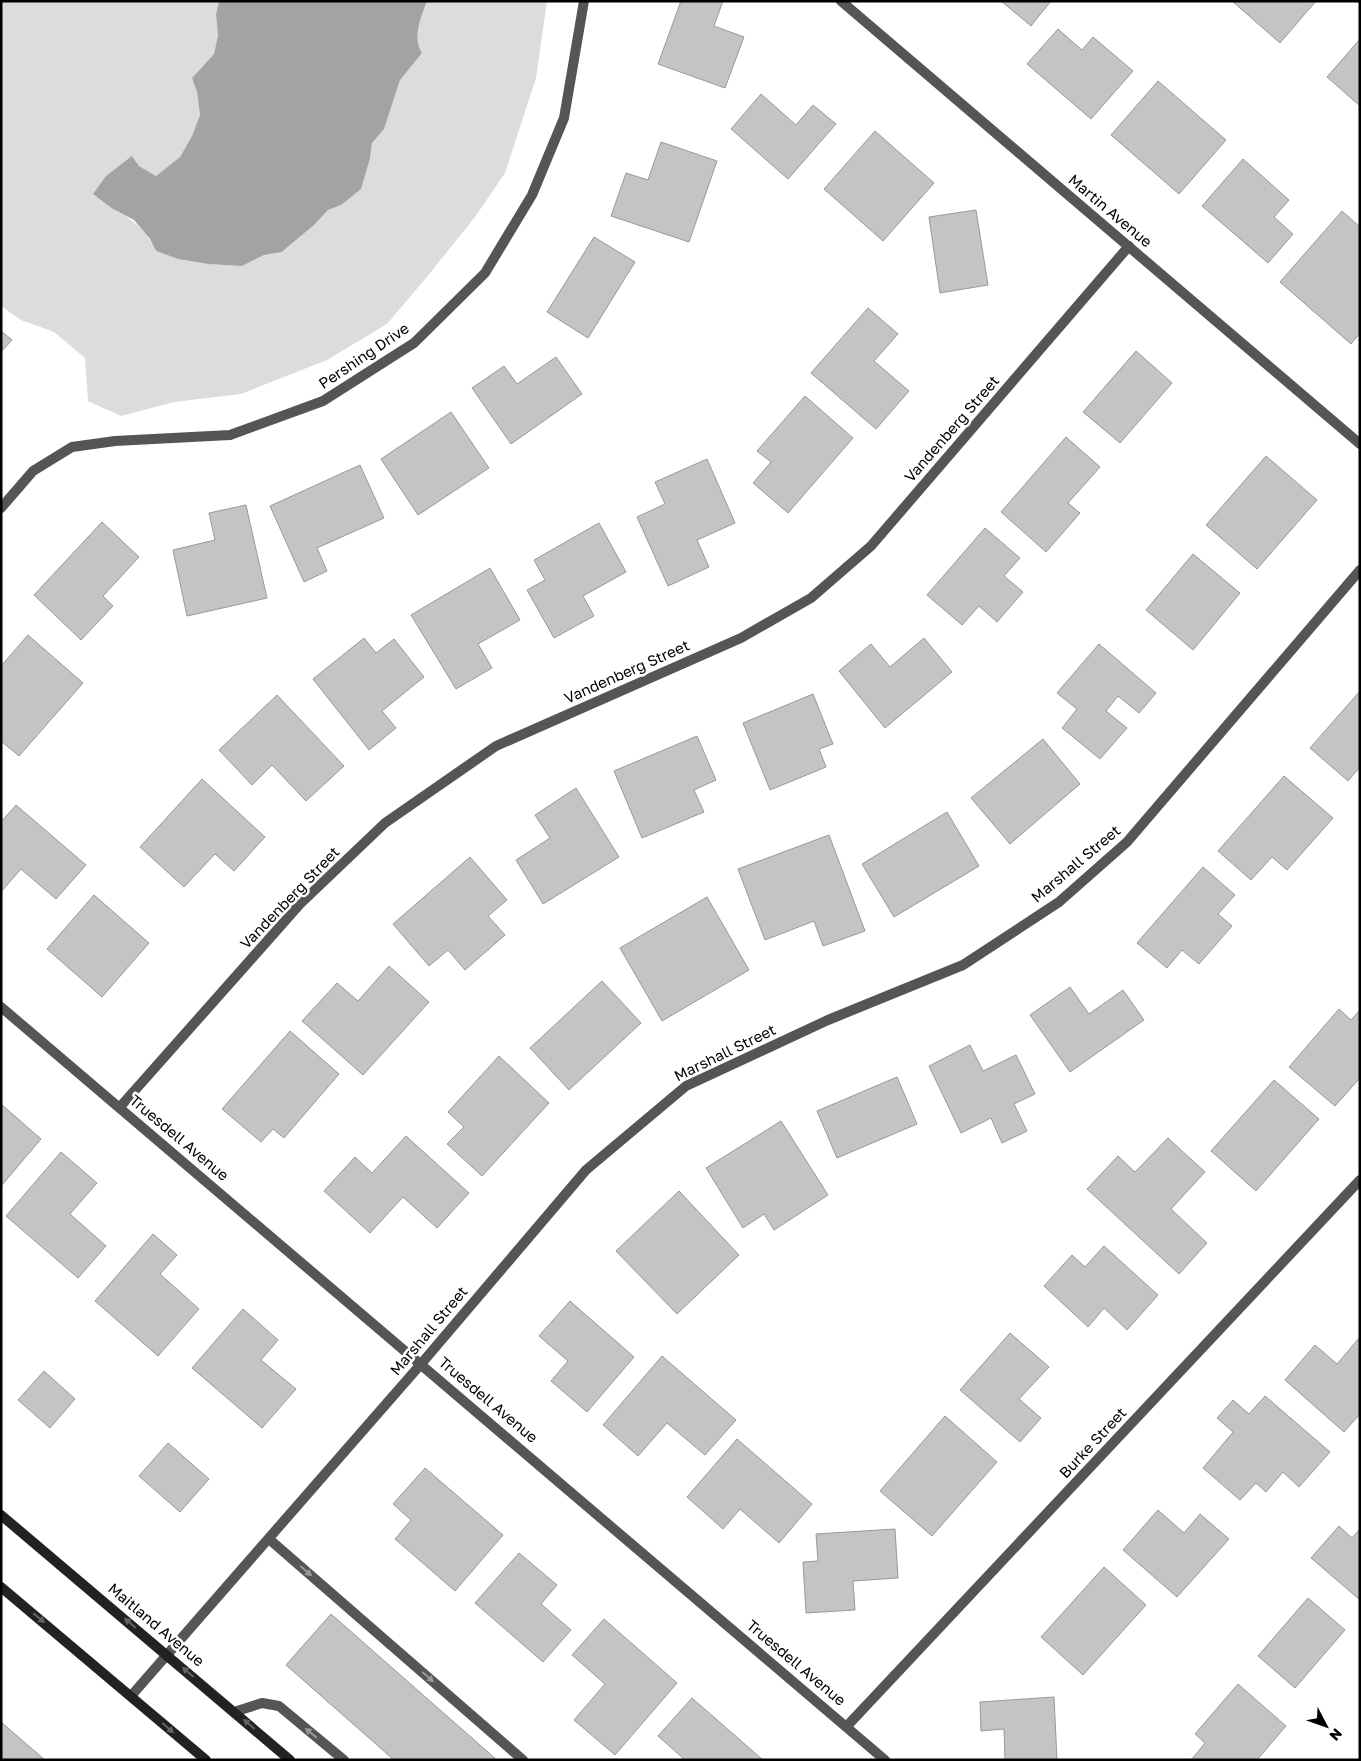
<svg xmlns="http://www.w3.org/2000/svg" width="1361" height="1761" viewBox="0 0 1361 1761" font-family="'Golos Text',sans-serif">
<style>
.green{fill:#dcdcdc}
.water{fill:#a3a3a3}
.building{fill:#c4c4c4;stroke:#999}
.lines{fill:none;stroke-linecap:round;stroke-linejoin:round}
.service{stroke:#555;stroke-width:10}
.minor{stroke:#555;stroke-width:10}
.secondary{stroke:#222;stroke-width:10}
.oneway{fill:#999}
.oneway2{fill:#646464}
.labels{text-anchor:middle;stroke-width:5;stroke-linejoin:round;paint-order:stroke}
.street-label{font-size:15px;fill:#000;stroke:#fff}
</style>
<rect width="100%" height="100%" fill="#fff"/>
<path class="green" d="M 1,1 L 219,1 L 216,14 L 218,35 L 214,54 L 192,78 L 197,92 L 200,115 L 192,136 L 180,157 L 156,176 L 139,166 L 133,157 L 113,209 C 135,221 144,228 156,251 L 178,259 L 208,264 L 242,266 L 264,255 L 283,252 L 314,225 L 328,210 L 341,205 L 370,158 L 372,143 L 384,129 L 400,79 L 422,53 C 412,38 421,17 427,1 L 547,1 L 536,78 L 505,173 L 475,217 L 426,278 L 387,324 L 327,360 L 241,394 L 174,402 L 121,416 L 88,401 L 85,358 L 54,332 L 21,320 L 1,306 Z"/>
<path class="water" d="M 219,1 L 427,1 C 421,17 412,38 422,53 L 400,80 L 384,129 L 372,143 L 370,158 L 361,189 L 341,205 L 328,210 L 314,225 L 282,252 L 264,255 L 242,266 L 208,264 L 178,259 L 156,251 L 150,239 L 134,220 L 113,209 L 93,194 L 106,176 L 132,156 L 139,166 L 156,176 L 180,157 L 192,136 L 200,115 L 197,92 L 192,78 L 214,54 L 218,35 L 216,14 Z"/>
<path class="building" d="M 681,1 L 723,1 L 714,26 L 744,37 L 725,88 L 658,64 Z
M 1001,1 L 1051,1 L 1031,26 Z
M 1232,1 L 1316,1 L 1280,43 Z
M 1058,29 L 1082,50 L 1093,37 L 1133,71 L 1091,119 L 1027,64 Z
M 1360,39 L 1360,106 L 1327,77 Z
M 1158,81 L 1226,140 L 1179,194 L 1111,135 Z
M 761,94 L 796,125 L 813,105 L 836,124 L 788,179 L 731,129 Z
M 875,131 L 934,183 L 883,241 L 824,189 Z
M 661,142 L 717,161 L 689,242 L 611,216 L 626,173 L 648,180 Z
M 1243,159 L 1289,200 L 1274,217 L 1293,234 L 1268,263 L 1202,206 Z
M 976,210 L 988,285 L 940,293 L 929,217 Z
M 1342,211 L 1360,227 L 1360,333 L 1351,344 L 1280,282 Z
M 594,237 L 635,262 L 588,338 L 547,312 Z
M 868,308 L 898,334 L 874,361 L 909,391 L 876,429 L 811,373 Z
M 1,331 L 12,340 L 1,352 Z
M 1136,351 L 1172,383 L 1120,443 L 1083,412 Z
M 556,357 L 582,394 L 511,444 L 472,388 L 504,366 L 517,384 Z
M 805,396 L 853,438 L 788,513 L 753,483 L 771,462 L 757,451 Z
M 451,412 L 489,468 L 418,515 L 381,459 Z
M 1066,437 L 1100,467 L 1068,503 L 1080,513 L 1046,552 L 1001,512 Z
M 1266,456 L 1317,500 L 1257,569 L 1206,525 Z
M 707,459 L 735,523 L 697,540 L 709,567 L 668,586 L 637,517 L 665,504 L 655,482 Z
M 360,465 L 384,518 L 317,548 L 327,571 L 304,582 L 270,506 Z
M 246,505 L 267,598 L 187,616 L 173,550 L 215,540 L 209,513 Z
M 102,522 L 139,557 L 103,596 L 113,606 L 81,640 L 34,595 Z
M 599,523 L 626,572 L 583,596 L 594,616 L 554,638 L 527,590 L 545,580 L 534,560 Z
M 985,528 L 1020,558 L 1004,576 L 1023,592 L 997,622 L 979,606 L 962,625 L 927,595 Z
M 1193,554 L 1240,593 L 1193,650 L 1146,610 Z
M 490,568 L 520,620 L 478,644 L 492,668 L 456,689 L 411,615 Z
M 28,635 L 83,683 L 19,756 L 1,741 L 1,666 Z
M 364,638 L 376,653 L 394,639 L 424,677 L 382,711 L 396,728 L 369,750 L 313,679 Z
M 924,638 L 952,672 L 885,728 L 839,671 L 871,644 L 890,667 Z
M 1099,644 L 1156,693 L 1139,713 L 1118,696 L 1106,711 L 1127,728 L 1100,759 L 1062,728 L 1077,709 L 1057,693 Z
M 1360,691 L 1360,767 L 1348,781 L 1310,748 Z
M 813,694 L 833,744 L 819,749 L 826,767 L 770,790 L 743,723 Z
M 277,695 L 344,766 L 306,801 L 272,765 L 252,785 L 219,750 Z
M 697,736 L 716,780 L 694,790 L 704,812 L 642,838 L 614,771 Z
M 1043,739 L 1080,784 L 1010,844 L 971,798 Z
M 1284,776 L 1333,818 L 1287,870 L 1272,857 L 1251,880 L 1218,851 Z
M 202,779 L 265,837 L 234,871 L 215,854 L 184,887 L 140,847 Z
M 576,788 L 619,857 L 543,904 L 516,860 L 550,838 L 535,815 Z
M 16,805 L 86,865 L 56,899 L 21,869 L 1,892 L 1,822 Z
M 947,812 L 979,866 L 894,917 L 862,864 Z
M 829,835 L 865,931 L 823,946 L 814,921 L 765,940 L 738,869 Z
M 470,857 L 507,900 L 488,916 L 505,935 L 465,970 L 448,950 L 429,966 L 393,924 Z
M 1203,867 L 1235,895 L 1218,914 L 1232,926 L 1199,964 L 1182,950 L 1167,968 L 1137,943 Z
M 94,895 L 149,943 L 102,997 L 47,949 Z
M 707,897 L 749,970 L 662,1021 L 620,948 Z
M 389,966 L 429,1002 L 363,1075 L 302,1021 L 337,983 L 358,1001 Z
M 602,981 L 641,1023 L 569,1090 L 530,1048 Z
M 1070,987 L 1089,1014 L 1123,990 L 1144,1020 L 1070,1072 L 1030,1015 Z
M 1339,1009 L 1351,1020 L 1360,1010 L 1360,1078 L 1335,1106 L 1289,1067 Z
M 290,1031 L 339,1074 L 284,1138 L 273,1129 L 261,1142 L 222,1109 Z
M 970,1045 L 983,1071 L 1016,1055 L 1035,1094 L 1014,1104 L 1027,1131 L 1002,1143 L 991,1118 L 961,1133 L 929,1066 Z
M 499,1056 L 549,1103 L 482,1176 L 447,1144 L 464,1127 L 448,1112 Z
M 897,1077 L 917,1124 L 837,1158 L 817,1111 Z
M 1274,1080 L 1319,1119 L 1256,1191 L 1211,1151 Z
M 1,1104 L 41,1139 L 2,1185 L 1,1184 Z
M 781,1121 L 828,1195 L 774,1230 L 764,1214 L 743,1228 L 706,1168 Z
M 406,1136 L 469,1193 L 437,1228 L 403,1197 L 370,1233 L 324,1191 L 355,1157 L 372,1173 Z
M 1168,1138 L 1205,1172 L 1171,1209 L 1207,1243 L 1179,1274 L 1087,1189 L 1118,1156 L 1135,1172 Z
M 61,1152 L 97,1183 L 70,1214 L 106,1246 L 78,1278 L 6,1216 Z
M 679,1191 L 739,1255 L 677,1314 L 616,1251 Z
M 153,1234 L 177,1255 L 160,1274 L 199,1309 L 158,1356 L 95,1301 Z
M 1104,1246 L 1158,1295 L 1127,1330 L 1104,1308 L 1088,1327 L 1044,1286 L 1072,1255 L 1085,1267 Z
M 570,1301 L 634,1357 L 587,1412 L 551,1381 L 568,1361 L 539,1336 Z
M 243,1309 L 278,1340 L 261,1360 L 296,1389 L 262,1428 L 192,1368 Z
M 1010,1333 L 1049,1367 L 1019,1399 L 1041,1418 L 1020,1442 L 960,1390 Z
M 1360,1337 L 1360,1414 L 1344,1432 L 1285,1380 L 1315,1345 L 1337,1364 Z
M 662,1356 L 736,1420 L 705,1455 L 667,1423 L 638,1456 L 603,1425 Z
M 44,1371 L 75,1399 L 50,1428 L 18,1400 Z
M 1265,1396 L 1330,1452 L 1299,1487 L 1283,1472 L 1266,1492 L 1256,1483 L 1240,1500 L 1203,1468 L 1233,1432 L 1217,1418 L 1233,1400 L 1249,1414 Z
M 945,1416 L 997,1462 L 932,1536 L 880,1491 Z
M 737,1439 L 812,1504 L 779,1543 L 740,1509 L 723,1529 L 687,1497 Z
M 168,1443 L 209,1479 L 180,1512 L 139,1476 Z
M 425,1468 L 503,1535 L 455,1591 L 395,1539 L 411,1520 L 393,1504 Z
M 1158,1510 L 1184,1533 L 1200,1514 L 1229,1539 L 1177,1597 L 1123,1550 Z
M 1339,1526 L 1352,1538 L 1360,1529 L 1360,1600 L 1311,1558 Z
M 895,1529 L 898,1578 L 853,1581 L 855,1610 L 806,1613 L 803,1562 L 818,1561 L 816,1534 Z
M 519,1553 L 557,1585 L 541,1604 L 571,1630 L 543,1662 L 475,1603 Z
M 1104,1567 L 1146,1605 L 1083,1675 L 1041,1637 Z
M 1308,1598 L 1345,1630 L 1295,1688 L 1258,1656 Z
M 331,1614 L 497,1760 L 394,1760 L 286,1665 Z
M 604,1619 L 677,1683 L 615,1755 L 574,1720 L 605,1684 L 572,1655 Z
M 1238,1684 L 1286,1726 L 1257,1760 L 1191,1760 L 1205,1743 L 1195,1734 Z
M 1054,1697 L 1057,1760 L 1005,1760 L 1004,1729 L 981,1731 L 980,1702 Z
M 692,1698 L 763,1760 L 685,1760 L 658,1736 Z
M 1,1722 L 45,1760 L 1,1760 Z"/>
<g class="lines">
<path class="service" d="M 269,1539 L 523,1760
M 234,1712 L 262,1703 L 279,1706 L 344,1760"/>
<path class="minor" d="M 841,1 L 1360,444
M 1,508 L 33,471 L 72,447 L 115,441 L 230,435 L 323,401 L 414,343 L 485,273 L 532,195 L 564,118 L 584,1
M 1,1007 L 885,1760
M 120,1107 L 300,904 L 385,823 L 496,746 L 741,638 L 811,598 L 871,546 L 1129,246
M 131,1696 L 421,1364 L 586,1170 L 686,1086 L 828,1020 L 963,965 L 1059,902 L 1127,842 L 1360,570
M 847,1726 L 1360,1180"/>
<path class="secondary" d="M 1,1515 L 290,1760
M 1,1587 L 206,1760"/>
</g>
<defs><path id="oneway-solid" d="M-6-.8H1V-3.2L6.5 0L1 3.2V.8H-6Z" transform="scale(1.25)"/></defs>
<g class="oneway">
<use href="#oneway-solid" transform="translate(306 1571) rotate(41)"/>
<use href="#oneway-solid" transform="translate(428 1677) rotate(41)"/>
<use href="#oneway-solid" transform="translate(311 1733) rotate(-141)"/>
</g>
<g class="oneway2">
<use href="#oneway-solid" transform="translate(39 1618) rotate(40)"/>
<use href="#oneway-solid" transform="translate(130 1623) rotate(-140)"/>
<use href="#oneway-solid" transform="translate(188 1672) rotate(-139)"/>
<use href="#oneway-solid" transform="translate(249 1724) rotate(-139)"/>
<use href="#oneway-solid" transform="translate(168 1728) rotate(41)"/>
</g>
<g class="labels">
<g class="street-label">
<text transform="translate(1110 211) rotate(40)" y="5">Martin Avenue</text>
<text transform="translate(364 356) rotate(-34)" y="5">Pershing Drive</text>
<text transform="translate(952 429) rotate(-49)" y="5">Vandenberg Street</text>
<text transform="translate(627 672) rotate(-24)" y="5">Vandenberg Street</text>
<text transform="translate(1076 864) rotate(-40)" y="5">Marshall Street</text>
<text transform="translate(290 898) rotate(-46)" y="5">Vandenberg Street</text>
<text transform="translate(725 1053) rotate(-26)" y="5">Marshall Street</text>
<text transform="translate(179 1138) rotate(40)" y="5">Truesdell Avenue</text>
<text transform="translate(429 1331) rotate(-50)" y="5">Marshall Street</text>
<text transform="translate(488 1400) rotate(40)" y="5">Truesdell Avenue</text>
<text transform="translate(1093 1443) rotate(-47)" y="5">Burke Street</text>
<text transform="translate(156 1625) rotate(40)" y="5">Maitland Avenue</text>
<text transform="translate(796 1663) rotate(40)" y="5">Truesdell Avenue</text>
</g>
</g>
<rect width="1361" height="1761" fill="none" stroke="#000000" stroke-width="5"/>
<g transform="translate(1326 1726) rotate(131)" stroke="#ffffff" stroke-width="4" paint-order="stroke">
<path d="M0-4L9 19L0 12L-9 19Z" fill="#000000"/>
<text y="-8" font-size="14" font-weight="bold" text-anchor="middle" fill="#000000">N</text>
</g>
</svg>
